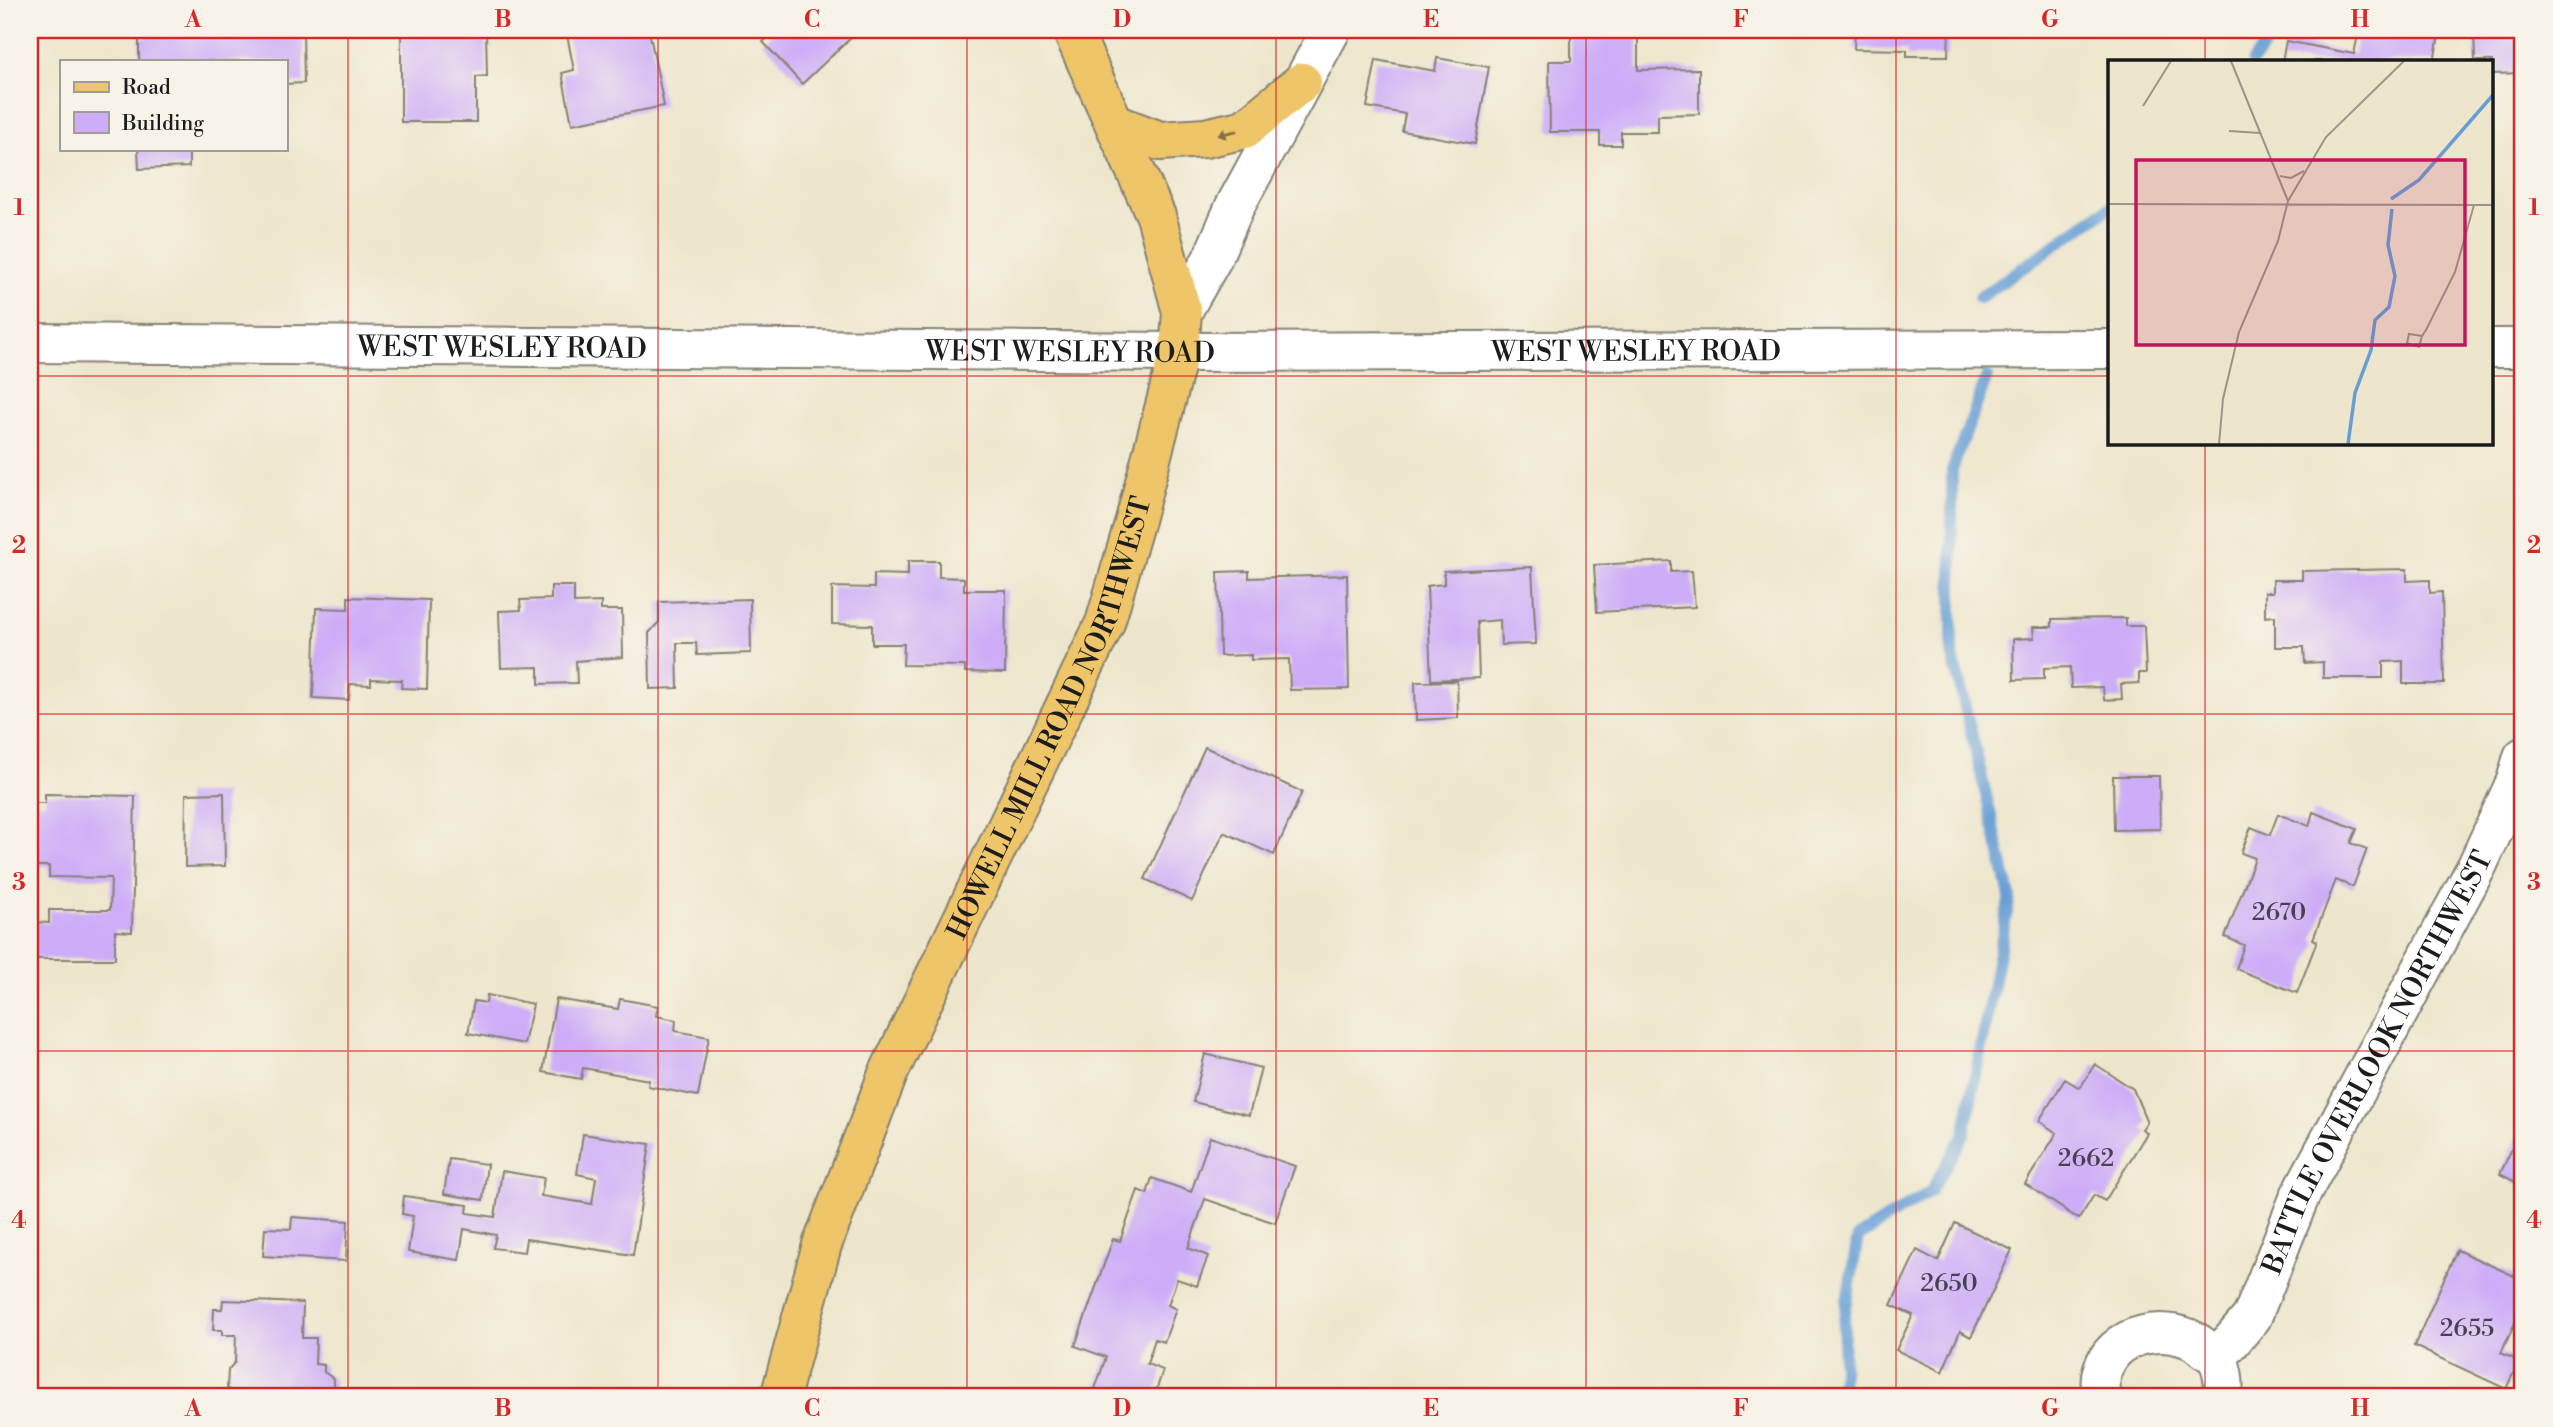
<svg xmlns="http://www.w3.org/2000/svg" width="2553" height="1427" viewBox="0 0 2553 1427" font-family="'Libre Bodoni',serif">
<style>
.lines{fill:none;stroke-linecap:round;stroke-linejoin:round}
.stream{stroke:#679fd5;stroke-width:12}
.building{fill:#ceadf8}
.minor-casing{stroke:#858174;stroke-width:42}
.major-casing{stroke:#858174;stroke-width:42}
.minor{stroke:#fff;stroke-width:38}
.major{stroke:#eec569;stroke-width:38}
.oneway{fill:#857042}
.grid{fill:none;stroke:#d62828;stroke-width:2;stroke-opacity:0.55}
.labels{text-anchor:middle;stroke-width:7;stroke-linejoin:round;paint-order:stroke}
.number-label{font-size:24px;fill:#484053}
.street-label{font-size:28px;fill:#1c1c1c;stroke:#f7f3e8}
.inset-river{fill:none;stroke:#679fd5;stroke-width:3.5}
.inset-road{fill:none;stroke:#9a9586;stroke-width:2}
.view{fill:#c2185b;fill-opacity:0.15;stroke:#c2185b;stroke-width:3.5}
.inset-edge{fill:none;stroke:#1c1c1c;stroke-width:3.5}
.neatline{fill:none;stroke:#d62828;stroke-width:2.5}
.grid-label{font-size:23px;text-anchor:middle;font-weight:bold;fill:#d62828}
</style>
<rect width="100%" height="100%" fill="#f7f3e8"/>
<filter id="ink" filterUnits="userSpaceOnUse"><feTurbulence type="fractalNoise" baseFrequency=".0143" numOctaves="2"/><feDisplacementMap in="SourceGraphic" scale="14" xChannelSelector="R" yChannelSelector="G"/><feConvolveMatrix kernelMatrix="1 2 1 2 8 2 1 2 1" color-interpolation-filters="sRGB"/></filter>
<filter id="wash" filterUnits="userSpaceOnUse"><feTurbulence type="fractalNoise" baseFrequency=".00686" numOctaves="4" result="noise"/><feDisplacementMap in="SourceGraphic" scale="28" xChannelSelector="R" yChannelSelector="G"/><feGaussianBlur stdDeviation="1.57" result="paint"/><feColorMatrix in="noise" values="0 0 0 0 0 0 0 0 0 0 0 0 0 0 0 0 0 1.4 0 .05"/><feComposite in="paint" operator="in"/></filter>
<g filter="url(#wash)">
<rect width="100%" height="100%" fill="#eee6cc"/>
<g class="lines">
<path class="stream" d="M 2253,61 L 2276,30
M 1979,298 L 2110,207
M 1838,1397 L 1843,1373 L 1844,1319 L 1858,1237 L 1931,1191 L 1964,1135 L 2010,896 L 1952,652 L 1952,470 L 1987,377"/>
</g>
<g id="blocks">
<path class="building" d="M 149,30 L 303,30 L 304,83 L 285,84 L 285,61 L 139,61 L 139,38 L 149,37 Z
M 401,30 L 486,30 L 487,76 L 476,77 L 476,122 L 401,122 Z
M 566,30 L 649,30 L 664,106 L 572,124 L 562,73 L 574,70 Z
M 775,30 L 859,30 L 802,84 L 763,42 Z
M 1571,30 L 1638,30 L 1638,70 L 1699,69 L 1699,114 L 1658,115 L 1658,132 L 1621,132 L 1621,145 L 1600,145 L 1600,132 L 1550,132 L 1549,61 L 1571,61 Z
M 1855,30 L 1949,30 L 1948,56 L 1907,56 L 1907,50 L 1854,49 Z
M 2359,30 L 2440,30 L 2434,61 L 2282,61 L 2286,41 L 2354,54 Z
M 2474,30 L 2523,30 L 2523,73 L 2492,74 L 2492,61 L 2475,61 Z
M 1437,58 L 1489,67 L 1475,144 L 1402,131 L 1405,114 L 1367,107 L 1376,60 L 1435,71 Z
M 138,149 L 189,149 L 189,167 L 139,169 Z
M 908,561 L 939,561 L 939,577 L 964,578 L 964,590 L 1006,590 L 1005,673 L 965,672 L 965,666 L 903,665 L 904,644 L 872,644 L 872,625 L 832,624 L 832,587 L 874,588 L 874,574 L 908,575 Z
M 1671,561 L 1671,572 L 1692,571 L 1695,607 L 1597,612 L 1594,565 Z
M 1532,567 L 1536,644 L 1501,645 L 1500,620 L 1477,622 L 1479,678 L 1431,680 L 1427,586 L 1444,584 L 1444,571 Z
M 2407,569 L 2407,581 L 2430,580 L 2430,593 L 2442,592 L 2444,684 L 2403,684 L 2403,661 L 2383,662 L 2383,678 L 2323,678 L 2323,662 L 2305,663 L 2304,647 L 2275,647 L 2275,616 L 2265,617 L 2265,592 L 2273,592 L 2273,580 L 2302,580 L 2302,571 Z
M 1249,571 L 1249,578 L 1347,575 L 1349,689 L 1290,690 L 1289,659 L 1251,660 L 1251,655 L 1220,656 L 1218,572 Z
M 551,586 L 574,586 L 574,603 L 601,602 L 601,610 L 622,610 L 623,657 L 576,661 L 577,683 L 539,684 L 539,667 L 501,668 L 499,611 L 521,610 L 520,600 L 551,599 Z
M 348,597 L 429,600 L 427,689 L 401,688 L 402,680 L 371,679 L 371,685 L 350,684 L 349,700 L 313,698 L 316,608 L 348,609 Z
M 750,599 L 751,653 L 697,655 L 696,643 L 677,643 L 678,688 L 650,689 L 649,633 L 659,622 L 659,602 Z
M 2126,618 L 2126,626 L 2144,626 L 2146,673 L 2139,673 L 2139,683 L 2121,684 L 2122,699 L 2104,700 L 2103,687 L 2071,688 L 2070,667 L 2044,668 L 2044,679 L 2014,680 L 2013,639 L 2034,638 L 2033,627 L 2052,627 L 2052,619 Z
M 1457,681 L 1458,718 L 1416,720 L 1415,682 Z
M 1205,747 L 1302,792 L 1274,855 L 1224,832 L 1192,901 L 1145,879 Z
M 2113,776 L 2159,776 L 2160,829 L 2114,830 Z
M 224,793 L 225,866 L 185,867 L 186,794 Z
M 45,794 L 135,796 L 132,932 L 115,931 L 115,959 L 30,959 L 30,922 L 49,923 L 49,910 L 110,910 L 111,878 L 49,877 L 49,866 L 30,866 L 30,803 L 45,803 Z
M 2313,812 L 2357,829 L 2351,843 L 2367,849 L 2353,887 L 2336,880 L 2313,939 L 2317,941 L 2297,993 L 2236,969 L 2244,945 L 2225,937 L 2255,858 L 2241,853 L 2251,827 L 2270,835 L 2278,814 L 2309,826 Z
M 487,995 L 533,1004 L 524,1044 L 468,1033 L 474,1001 L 486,1003 Z
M 556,999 L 618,1009 L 620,999 L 658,1006 L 656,1016 L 676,1020 L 675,1031 L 709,1037 L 698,1096 L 648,1086 L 649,1080 L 583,1068 L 581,1079 L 543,1072 Z
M 1205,1054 L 1261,1068 L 1249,1115 L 1193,1102 Z
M 2095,1064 L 2133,1089 L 2147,1122 L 2142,1129 L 2147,1133 L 2105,1201 L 2094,1195 L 2079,1219 L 2025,1184 L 2057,1133 L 2039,1121 L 2065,1079 L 2080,1088 Z
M 2523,1125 L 2523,1186 L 2500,1174 Z
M 583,1134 L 650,1144 L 633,1255 L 526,1239 L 524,1252 L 493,1248 L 496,1235 L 464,1229 L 459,1260 L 408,1252 L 413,1216 L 402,1214 L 404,1196 L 468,1205 L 467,1213 L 495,1217 L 502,1171 L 544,1178 L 541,1196 L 592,1204 L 596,1178 L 577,1174 Z
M 1210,1137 L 1295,1166 L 1275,1223 L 1205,1199 L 1188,1248 L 1208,1256 L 1197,1286 L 1177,1279 L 1168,1305 L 1176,1309 L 1164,1342 L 1155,1339 L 1147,1364 L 1163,1370 L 1154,1397 L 1119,1397 L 1095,1389 L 1106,1357 L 1075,1346 L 1113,1239 L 1120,1241 L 1138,1190 L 1147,1194 L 1152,1178 L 1191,1192 Z
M 449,1159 L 487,1164 L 483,1200 L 444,1194 Z
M 292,1217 L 348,1221 L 346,1261 L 263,1256 L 265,1228 L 291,1229 Z
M 1955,1223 L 2012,1250 L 1971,1337 L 1960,1331 L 1942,1372 L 1896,1350 L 1913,1315 L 1891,1305 L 1917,1250 L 1938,1261 Z
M 2457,1250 L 2523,1280 L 2523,1291 L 2516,1307 L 2521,1310 L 2501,1353 L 2519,1361 L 2506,1389 L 2414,1346 Z
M 223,1300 L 303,1303 L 302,1338 L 316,1338 L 315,1364 L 324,1365 L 324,1372 L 334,1379 L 334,1389 L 323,1395 L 323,1397 L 234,1397 L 234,1394 L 227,1388 L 228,1370 L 235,1362 L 236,1335 L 222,1335 L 222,1330 L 213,1330 L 214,1309 L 222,1309 Z"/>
</g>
</g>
<g filter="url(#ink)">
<use href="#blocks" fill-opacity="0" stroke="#858174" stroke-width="2"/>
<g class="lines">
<defs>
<g id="minor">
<path d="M 1182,312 L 1212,259 L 1235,206 L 1331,30"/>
<path id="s1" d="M 30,343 L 1179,352 L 2110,349"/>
<path d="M 2492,348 L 2523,348"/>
<path id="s2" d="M 2217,1358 L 2252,1317 L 2300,1196 L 2477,866 L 2516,781 L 2523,757"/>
<path d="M 2101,1397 C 2101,1390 2100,1382 2101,1376 C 2110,1331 2170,1322 2202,1346 C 2207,1351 2215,1355 2218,1360 C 2224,1373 2224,1384 2223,1397"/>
</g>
<g id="major">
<path d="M 1115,124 L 1160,141 L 1205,138 L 1245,129 L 1302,82"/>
<path id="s3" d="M 780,1397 L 822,1245 L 888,1074 L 1105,623 L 1135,520 L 1179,352 L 1182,312 L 1156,216 L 1072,30"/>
</g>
</defs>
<use href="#minor" class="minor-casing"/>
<use href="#major" class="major-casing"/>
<use href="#minor" class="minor"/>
<use href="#major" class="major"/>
</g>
<defs><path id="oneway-solid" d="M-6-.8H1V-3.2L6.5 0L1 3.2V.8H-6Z" transform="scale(1.75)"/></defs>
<use class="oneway" href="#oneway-solid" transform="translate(1227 133) rotate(167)"/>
</g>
<path class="grid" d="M 348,30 L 348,1397M 658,30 L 658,1397M 967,30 L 967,1397M 1276,30 L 1276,1397M 1586,30 L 1586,1397M 1896,30 L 1896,1397M 2205,30 L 2205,61M 30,376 L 2110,376M 2492,376 L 2523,376M 2205,443 L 2205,1397M 30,714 L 2523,714M 30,1051 L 2523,1051"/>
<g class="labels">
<g class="number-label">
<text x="2279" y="920">2670</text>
<text x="2086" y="1166">2662</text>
<text x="1949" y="1291">2650</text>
<text x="2467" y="1336">2655</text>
</g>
<g class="street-label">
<text dy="10" stroke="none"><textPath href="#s1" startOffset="472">WEST WESLEY ROAD</textPath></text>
<text dy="10" stroke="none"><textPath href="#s1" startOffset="1040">WEST WESLEY ROAD</textPath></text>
<text dy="10" stroke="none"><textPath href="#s1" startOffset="1606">WEST WESLEY ROAD</textPath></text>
<text dy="10" stroke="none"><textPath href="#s3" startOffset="733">HOWELL MILL ROAD NORTHWEST</textPath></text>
<text dy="10" stroke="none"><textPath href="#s2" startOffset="338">BATTLE OVERLOOK NORTHWEST</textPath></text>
</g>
</g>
<g transform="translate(2108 60)">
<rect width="385" height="385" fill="#eee6cc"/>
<path class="inset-river" d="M 283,139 L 311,120 L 385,35M 240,384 L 247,333 L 263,290 L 267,260 L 281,247 L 287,216 L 280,185 L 284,149"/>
<path class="inset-road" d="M 35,46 L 63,1M 121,71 L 152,73M 172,116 L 183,118 L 196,111M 180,141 L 218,77 L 296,1M 0,144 L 385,145M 314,276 L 311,287 L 299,283 L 301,274 L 314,276 L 318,270 L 347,212 L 366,145M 111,384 L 115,339 L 131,272 L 170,181 L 180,141 L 123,1"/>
<path class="view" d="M 28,100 L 357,100 L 357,285 L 28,285 Z"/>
<rect width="385" height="385" class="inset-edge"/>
</g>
<rect width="2553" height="1427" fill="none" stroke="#f7f3e8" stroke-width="77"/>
<rect x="60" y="60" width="228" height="91" fill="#f7f3e8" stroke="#9f9d96" stroke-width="2"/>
<rect x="74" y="82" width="35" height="10" fill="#eec569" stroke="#9f9d96" stroke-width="2"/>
<text x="122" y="94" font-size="21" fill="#1c1c1c">Road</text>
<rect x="74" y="112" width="35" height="21" fill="#ceadf8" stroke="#9f9d96" stroke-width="2"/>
<text x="122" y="130" font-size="21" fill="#1c1c1c">Building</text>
<rect x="38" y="38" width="2476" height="1350" class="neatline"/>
<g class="grid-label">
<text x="193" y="27">A</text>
<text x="503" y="27">B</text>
<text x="812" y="27">C</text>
<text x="1122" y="27">D</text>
<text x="1431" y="27">E</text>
<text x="1741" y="27">F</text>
<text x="2050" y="27">G</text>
<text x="2360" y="27">H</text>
<text x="19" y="215">1</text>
<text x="2534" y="215">1</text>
<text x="19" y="553">2</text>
<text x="2534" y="553">2</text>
<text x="19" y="890">3</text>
<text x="2534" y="890">3</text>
<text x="19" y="1228">4</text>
<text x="2534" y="1228">4</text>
<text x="193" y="1416">A</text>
<text x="503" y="1416">B</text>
<text x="812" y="1416">C</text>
<text x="1122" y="1416">D</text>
<text x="1431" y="1416">E</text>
<text x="1741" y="1416">F</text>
<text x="2050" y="1416">G</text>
<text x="2360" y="1416">H</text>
</g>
</svg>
